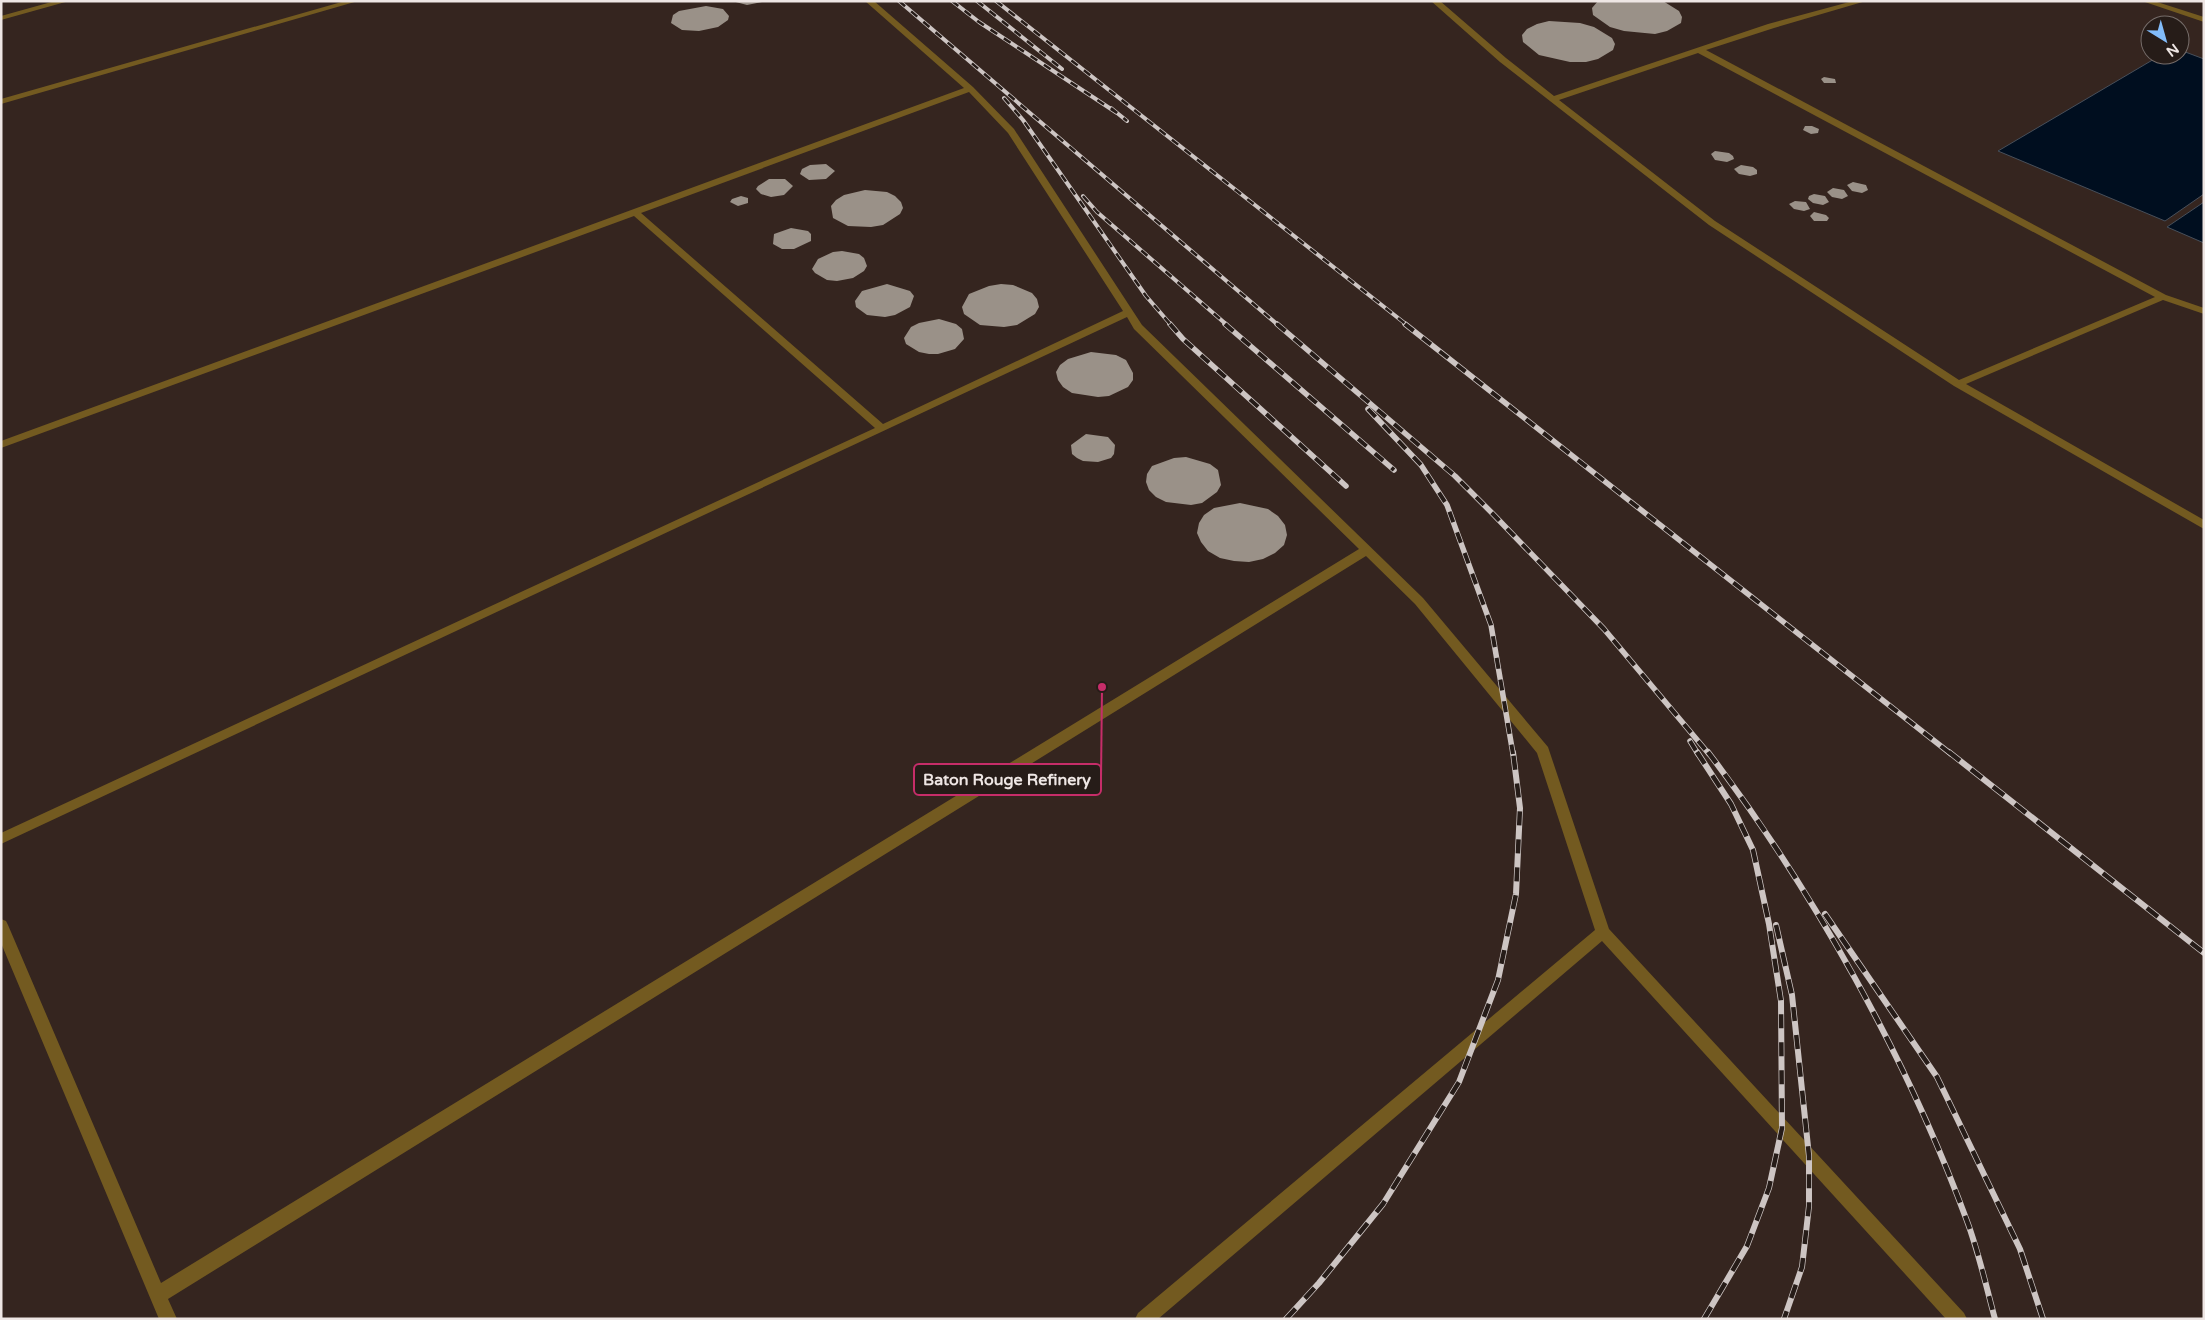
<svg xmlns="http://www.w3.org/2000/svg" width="2205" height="1320" viewBox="0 0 2205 1320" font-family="'Varela Round',sans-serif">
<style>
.built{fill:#35251f;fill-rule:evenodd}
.water{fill:#000e1f;stroke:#474f5a}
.building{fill:#9a9188}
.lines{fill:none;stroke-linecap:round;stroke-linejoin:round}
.service{fill:#735a20;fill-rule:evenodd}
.rail-far2-casing{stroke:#cdc5c3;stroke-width:4}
.rail-far1-casing{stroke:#cdc5c3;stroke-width:5.5}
.rail-casing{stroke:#cdc5c3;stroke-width:6}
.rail-far2{stroke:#261c18;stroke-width:2.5;stroke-dasharray:8;stroke-linecap:butt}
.rail-far1{stroke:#261c18;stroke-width:4;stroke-dasharray:11;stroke-linecap:butt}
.rail{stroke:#261c18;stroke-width:4.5;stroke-dasharray:14;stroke-linecap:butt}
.leader{fill:none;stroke:#c62d69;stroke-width:2}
.callout-dot{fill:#c62d69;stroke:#261c18;stroke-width:2}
.callout{fill:#261c18;stroke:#c62d69;stroke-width:2}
.callout-label{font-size:16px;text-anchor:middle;font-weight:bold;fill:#eee6e4}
</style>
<rect width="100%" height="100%" fill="#261c18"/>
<path class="built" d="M 1,1 L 2204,1 L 2204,1319 L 1,1319 ZM 2150,25 L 2180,25 L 2180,55 L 2150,55 Z"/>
<path class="water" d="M 2180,50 L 2204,59 L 2204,194 L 2165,221 L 1998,151 L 2161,55 L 2180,55 Z
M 2204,202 L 2204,243 L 2167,227 Z"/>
<path class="building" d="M 732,1 L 762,1 L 762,2 L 747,5 Z
M 1598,1 L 1663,1 L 1679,11 L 1682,17 L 1681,23 L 1667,31 L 1655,34 L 1624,31 L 1610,27 L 1593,15 L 1592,8 Z
M 706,6 L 723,9 L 729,16 L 728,20 L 718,27 L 699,31 L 682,30 L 671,23 L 673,15 L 679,11 Z
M 1549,21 L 1580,23 L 1594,27 L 1612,38 L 1615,44 L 1613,50 L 1598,59 L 1586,62 L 1570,62 L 1539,55 L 1523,42 L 1522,35 L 1527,29 L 1537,24 Z
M 1824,77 L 1835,79 L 1836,83 L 1824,83 L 1821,79 Z
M 1812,126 L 1819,129 L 1818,133 L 1811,134 L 1803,130 L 1805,126 Z
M 1715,151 L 1729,153 L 1733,156 L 1734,159 L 1727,162 L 1715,160 L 1711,154 Z
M 826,164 L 835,171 L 826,179 L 809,180 L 800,174 L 802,169 L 810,165 Z
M 1741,165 L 1753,167 L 1757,170 L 1757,174 L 1750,176 L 1739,174 L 1734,169 Z
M 769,179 L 785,179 L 793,186 L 784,195 L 771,197 L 761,194 L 756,189 L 758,186 Z
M 1853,182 L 1866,185 L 1868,190 L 1862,193 L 1852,191 L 1847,185 Z
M 1833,188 L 1844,190 L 1848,196 L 1842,199 L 1832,197 L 1827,192 Z
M 865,190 L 887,192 L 895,196 L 901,202 L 903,208 L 900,214 L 883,225 L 871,227 L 848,226 L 833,218 L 831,206 L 836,200 L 844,195 Z
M 1814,194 L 1825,196 L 1829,202 L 1823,205 L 1813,203 L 1808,199 L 1809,196 Z
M 741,196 L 748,198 L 748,203 L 738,206 L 730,202 L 732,199 Z
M 1795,201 L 1806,202 L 1810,209 L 1804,211 L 1794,209 L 1789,204 Z
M 1814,212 L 1826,215 L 1829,218 L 1827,221 L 1814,221 L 1810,216 Z
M 791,228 L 808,231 L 811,234 L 811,241 L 794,249 L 782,249 L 773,244 L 774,234 Z
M 842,251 L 859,254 L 864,258 L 867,266 L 864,271 L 853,278 L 837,281 L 827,280 L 815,273 L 812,269 L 818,259 L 833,252 Z
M 887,284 L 910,291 L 914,296 L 910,307 L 895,315 L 885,317 L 867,315 L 856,307 L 855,301 L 862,291 Z
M 1001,284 L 1013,285 L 1032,293 L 1037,299 L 1039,307 L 1035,314 L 1017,325 L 1004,327 L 980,325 L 964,314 L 962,307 L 969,294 L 989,286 Z
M 939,319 L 956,324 L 962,329 L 964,339 L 955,349 L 938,354 L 929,354 L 919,352 L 906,344 L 904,338 L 911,327 L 919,323 Z
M 1091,352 L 1116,355 L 1126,360 L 1133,373 L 1133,380 L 1128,387 L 1109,396 L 1098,397 L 1072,393 L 1063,387 L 1058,380 L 1056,372 L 1060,365 L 1068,359 Z
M 1086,434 L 1108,437 L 1115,445 L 1114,454 L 1111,458 L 1098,462 L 1083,461 L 1077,458 L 1072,454 L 1071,445 Z
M 1186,457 L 1210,464 L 1218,470 L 1221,485 L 1217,492 L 1202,503 L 1191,505 L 1166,502 L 1156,497 L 1149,490 L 1146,482 L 1147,474 L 1152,466 L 1174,458 Z
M 1240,503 L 1268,509 L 1278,516 L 1285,525 L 1287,535 L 1284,545 L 1275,553 L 1263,559 L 1249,562 L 1234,561 L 1220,558 L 1208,551 L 1201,542 L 1197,533 L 1199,523 L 1204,515 L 1214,508 Z"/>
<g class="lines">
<path class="service" d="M 55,1 L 69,1 L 1,20 L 1,16 Z
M 345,1 L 358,1 L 1,104 L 1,99 Z
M 865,1 L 874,1 L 973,87 L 1014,129 L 1142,325 L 1423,598 L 1548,747 L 1609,929 L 1964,1313 L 1967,1319 L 1946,1319 L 1602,941 L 1158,1319 L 1135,1319 L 1138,1313 L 1595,930 L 1537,753 L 1415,604 L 1366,556 L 168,1299 L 177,1319 L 159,1319 L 1,943 L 1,919 L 6,921 L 8,925 L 161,1283 L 1359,549 L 1134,329 L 1127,317 L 1,844 L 1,833 L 875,428 L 634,216 L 1,448 L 1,441 L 964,88 ZM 969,92 L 1008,133 L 1123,311 L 883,424 L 641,213 Z
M 1431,1 L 1440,1 L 1506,58 L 1554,96 L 1768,24 L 1853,1 L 1866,1 L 1774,28 L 1706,50 L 2166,295 L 2204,308 L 2204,314 L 2163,300 L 1966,384 L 2204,520 L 2204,529 L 1954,386 L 1709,225 L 1500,62 ZM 1698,53 L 2155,297 L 1959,380 L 1715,221 L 1559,100 Z
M 2142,1 L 2154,1 L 2204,17 L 2204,22 Z"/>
<defs>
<path id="rail-far2" d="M 899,1 L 1278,325
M 952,1 L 979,22 L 1117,113
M 977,1 L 1062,69
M 996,1 L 1407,325
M 1004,98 L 1023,120 L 1146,296 L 1171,325
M 1111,108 L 1127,121
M 1083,196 L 1097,212 L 1227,325"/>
<path id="rail-far1" d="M 1170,324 L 1183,339 L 1346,486
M 1225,324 L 1394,470
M 1277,324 L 1455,476 L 1493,514 L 1604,629 L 1709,754
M 1405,324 L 1951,754
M 1368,409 L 1421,465 L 1447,505 L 1491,625 L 1513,754
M 1690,741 L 1698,754"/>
<path id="rail" d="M 1697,752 L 1731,804 L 1753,850 L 1769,924 L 1781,1001 L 1782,1128 L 1769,1188 L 1747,1246 L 1704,1319
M 1708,752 C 1813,890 1907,1058 1967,1221 C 1979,1253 1986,1286 1995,1319
M 1949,752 L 2204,953
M 1825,914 L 1937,1077 L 2020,1249 L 2043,1319
M 1776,925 L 1792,995 L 1809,1156 L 1809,1206 L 1802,1267 L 1784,1319
M 1286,1319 L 1319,1283 L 1383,1204 L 1459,1082 L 1498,980 L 1516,894 L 1520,808 L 1513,752"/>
</defs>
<use href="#rail-far2" class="rail-far2-casing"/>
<use href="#rail-far1" class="rail-far1-casing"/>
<use href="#rail" class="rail-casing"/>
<use href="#rail-far2" class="rail-far2"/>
<use href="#rail-far1" class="rail-far1"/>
<use href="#rail" class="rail"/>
</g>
<path class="leader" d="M1102 687L1101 779"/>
<circle class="callout-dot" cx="1102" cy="687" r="5"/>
<rect class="callout" x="914" y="764" width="187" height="31" rx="5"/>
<g class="callout-label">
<text x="1007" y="785">Baton Rouge Refinery</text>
</g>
<rect width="2205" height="1320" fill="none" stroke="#eee6e4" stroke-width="5"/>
<g transform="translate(2165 40) rotate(143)"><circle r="24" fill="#261c18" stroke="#766d6a"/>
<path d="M0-4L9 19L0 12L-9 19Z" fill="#82bcfa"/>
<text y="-8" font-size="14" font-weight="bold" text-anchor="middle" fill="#eee6e4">N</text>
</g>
</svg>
